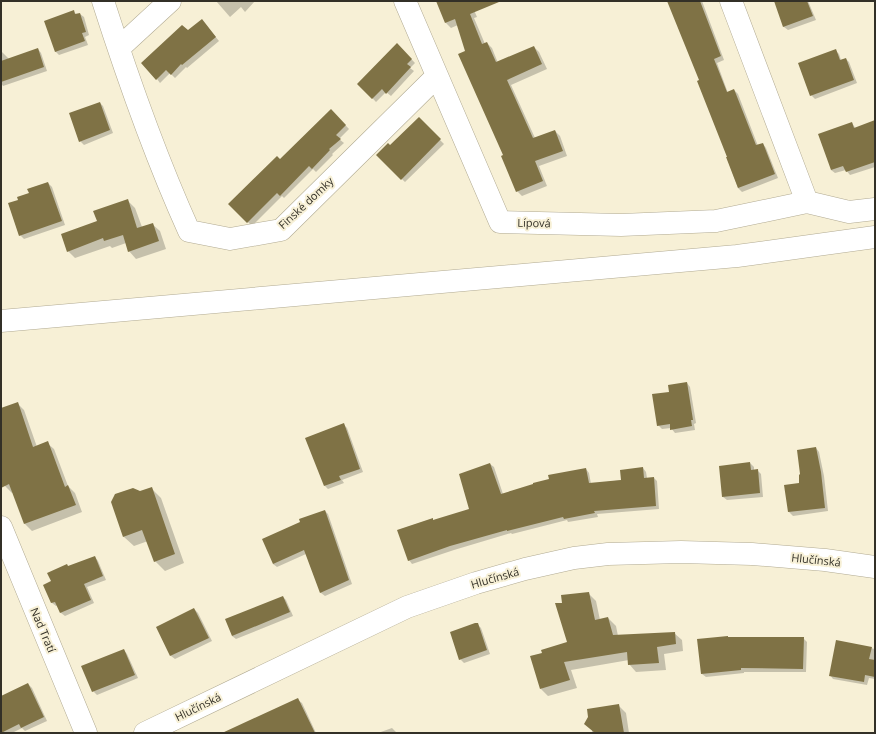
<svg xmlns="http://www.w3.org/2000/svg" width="876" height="734" viewBox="0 0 876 734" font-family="'Open Sans',sans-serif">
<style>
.shadow{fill:#0003}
.building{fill:#7f7245}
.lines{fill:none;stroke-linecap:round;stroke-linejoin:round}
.minor-casing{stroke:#b1aa92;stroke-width:23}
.major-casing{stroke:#b1aa92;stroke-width:23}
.minor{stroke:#fff;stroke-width:22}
.major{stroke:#fff;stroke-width:22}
.labels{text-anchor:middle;stroke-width:4;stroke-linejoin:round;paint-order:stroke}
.street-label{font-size:11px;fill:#333027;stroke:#f7f0d6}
</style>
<rect width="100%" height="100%" fill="#f7f0d6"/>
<path class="shadow" d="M 216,1 L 255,1 L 245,12 L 241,7 L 230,17 Z
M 437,1 L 470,1 L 477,17 L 474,18 L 485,44 L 487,43 L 492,48 L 498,63 L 534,47 L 539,52 L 547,69 L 511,85 L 535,138 L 555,131 L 560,136 L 567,156 L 539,166 L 547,186 L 522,196 L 517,191 L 458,25 L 451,28 L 446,23 Z
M 669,1 L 702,1 L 724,60 L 717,63 L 728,93 L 734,90 L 738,94 L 758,146 L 763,144 L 766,148 L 778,178 L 742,192 L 738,188 L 727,158 L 729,157 L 700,81 Z
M 775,1 L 808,1 L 816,20 L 788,30 L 784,27 Z
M 73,11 L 77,15 L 80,14 L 84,17 L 89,35 L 85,37 L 88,45 L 59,55 L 55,51 Z
M 205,24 L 219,41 L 187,68 L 186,67 L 175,78 L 170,73 L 160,83 L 157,79 L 188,32 Z
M 397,44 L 415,63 L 410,68 L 414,71 L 391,96 L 386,92 L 376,102 L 359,84 Z
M 38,49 L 41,53 L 47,71 L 3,86 L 1,83 L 1,51 L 9,59 Z
M 835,50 L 839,54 L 841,60 L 846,59 L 849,62 L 857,83 L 815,99 L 811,95 Z
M 100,103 L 103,106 L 113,133 L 84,145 L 80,141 Z
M 331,110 L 349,129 L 339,139 L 344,143 L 332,154 L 333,155 L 316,172 L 313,169 L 284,198 L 282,196 L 252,226 L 229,204 L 280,161 Z
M 419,119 L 444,144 L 405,182 L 377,155 L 390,146 Z
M 875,122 L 875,167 L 850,175 L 846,170 L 835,173 L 831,170 L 852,123 L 856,129 Z
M 48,183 L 52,187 L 65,225 L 24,239 L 20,235 L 19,200 Z
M 128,201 L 135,208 L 142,227 L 152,224 L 160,231 L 166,249 L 136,259 L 129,251 L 126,243 L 112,248 L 110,246 L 75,258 L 68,251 L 98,222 Z
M 687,383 L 690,387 L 696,423 L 694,424 L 695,430 L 675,433 L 671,428 L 662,429 L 658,425 L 670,392 Z
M 18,404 L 24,410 L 37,447 L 47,443 L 54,449 L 68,486 L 75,493 L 82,512 L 32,531 L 25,524 L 13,492 L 12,493 L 5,486 L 1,477 L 1,410 Z
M 343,424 L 347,428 L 363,472 L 342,480 L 344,483 L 328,489 L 325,486 Z
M 816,448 L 819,452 L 824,476 L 828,511 L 793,516 L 789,512 L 785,486 L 800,484 Z
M 750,463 L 754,467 L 754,471 L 757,470 L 761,474 L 763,497 L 727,500 L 723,497 Z
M 490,464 L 494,467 L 503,494 L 586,469 L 589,473 L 591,484 L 622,480 L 643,468 L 646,472 L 647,478 L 654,478 L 657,481 L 659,509 L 597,514 L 598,517 L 568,522 L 567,520 L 512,534 L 511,533 L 454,550 L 412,564 L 409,560 L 432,519 L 434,521 L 470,510 Z
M 874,473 L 875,473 L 875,486 Z
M 151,488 L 161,498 L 184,563 L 165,571 L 155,561 L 148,541 L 134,546 L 124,537 L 139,493 Z
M 325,511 L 328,514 L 352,584 L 325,596 L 321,593 L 306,554 L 277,567 L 273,564 Z
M 95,557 L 98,561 L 106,580 L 87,587 L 94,603 L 65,616 L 61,613 L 58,605 L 56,606 L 52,603 L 45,585 L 52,582 L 68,567 Z
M 588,593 L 596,601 L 600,620 L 608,618 L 616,626 L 618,636 L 674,633 L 682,640 L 683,651 L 664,654 L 666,670 L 636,672 L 629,664 L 629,660 L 571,670 L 577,688 L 548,696 L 541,689 L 569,643 L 564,604 Z
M 283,597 L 286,600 L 293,616 L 236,639 L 232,636 Z
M 194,609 L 198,613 L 212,641 L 175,659 L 171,656 L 157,627 Z
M 477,624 L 481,628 L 490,654 L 464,663 L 460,659 Z
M 728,637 L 730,638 L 803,638 L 807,642 L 806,672 L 744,672 L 744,673 L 706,677 L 702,674 Z
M 837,641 L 875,649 L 875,679 L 869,678 L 867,685 L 833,679 L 830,675 Z
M 124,650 L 127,654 L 138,678 L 97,695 L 93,691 Z
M 28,684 L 32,688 L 47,721 L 25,731 L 22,728 L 12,733 L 1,733 L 1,698 Z
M 298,700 L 302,703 L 316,733 L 225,733 Z
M 618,705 L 626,713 L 629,733 L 592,733 L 592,730 Z
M 392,728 L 397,733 L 378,733 Z"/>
<path class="building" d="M 436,1 L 499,1 L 499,2 L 470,14 L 482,44 L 487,42 L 496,62 L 534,46 L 542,64 L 507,80 L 533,138 L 555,130 L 563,151 L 535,161 L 543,181 L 516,192 L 501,156 L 503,155 L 458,54 L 465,51 L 455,19 L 445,23 Z
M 667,1 L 700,1 L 721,56 L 714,59 L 727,92 L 734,89 L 756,145 L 763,143 L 775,174 L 738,188 L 726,157 L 727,157 L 697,81 L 699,80 Z
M 774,1 L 807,1 L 813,16 L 783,27 Z
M 74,10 L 75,14 L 80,13 L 86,32 L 82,33 L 85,41 L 55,52 L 44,21 Z
M 202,19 L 216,37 L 182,65 L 181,64 L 171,75 L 166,70 L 156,80 L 141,63 L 182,25 L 188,30 Z
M 397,43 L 412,59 L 407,64 L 411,67 L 386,94 L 382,89 L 372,99 L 357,84 Z
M 38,48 L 44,67 L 1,82 L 1,61 Z
M 836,49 L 840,60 L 846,58 L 854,80 L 810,96 L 798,63 Z
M 100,102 L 110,130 L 79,142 L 69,113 Z
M 331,109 L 346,125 L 336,135 L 341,139 L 329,149 L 330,150 L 312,169 L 309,166 L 280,196 L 277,193 L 247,223 L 228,204 L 277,156 L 280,159 Z
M 419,117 L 441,139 L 401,180 L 376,155 L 388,143 L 390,145 Z
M 875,120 L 875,162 L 846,172 L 843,166 L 831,170 L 818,134 L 852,122 L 854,128 Z
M 48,182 L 62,221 L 19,236 L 8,203 L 18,200 L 17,197 L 29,193 L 27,189 Z
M 128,199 L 137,228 L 153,223 L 159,241 L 128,252 L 123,235 L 104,241 L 103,238 L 67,252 L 61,234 L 97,221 L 93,211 Z
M 687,382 L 693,420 L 691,420 L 692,426 L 670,430 L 670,424 L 657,426 L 652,394 L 669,392 L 668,385 Z
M 18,402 L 33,447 L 48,441 L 65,487 L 68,485 L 76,505 L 24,524 L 9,484 L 1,488 L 1,408 Z
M 344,423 L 360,469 L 339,476 L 341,480 L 324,486 L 305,438 Z
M 816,447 L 821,472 L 825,508 L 788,512 L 784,485 L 799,483 L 799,475 L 800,474 L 797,450 Z
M 750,462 L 751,470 L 758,469 L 760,493 L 722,497 L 719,466 Z
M 490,463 L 501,494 L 533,484 L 533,483 L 549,479 L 548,475 L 586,468 L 589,483 L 621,480 L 620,470 L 643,467 L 644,478 L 654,477 L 656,506 L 594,511 L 595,513 L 564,519 L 563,517 L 507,531 L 507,530 L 450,546 L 408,561 L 397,530 L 433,518 L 433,520 L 469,509 L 459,474 Z
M 152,487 L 175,554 L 154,562 L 142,530 L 123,537 L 111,502 L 115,494 L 133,488 L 140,491 Z
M 325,510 L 349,580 L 320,593 L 304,550 L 273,564 L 262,539 L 300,522 L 299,519 Z
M 95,556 L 103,576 L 84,584 L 91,600 L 60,613 L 55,602 L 51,603 L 43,585 L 51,581 L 47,573 L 67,564 L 68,566 Z
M 589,592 L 595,620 L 608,617 L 613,635 L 675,632 L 676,644 L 657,647 L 659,663 L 628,665 L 627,652 L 564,662 L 570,680 L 540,689 L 530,656 L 542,653 L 541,650 L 567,642 L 555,603 L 562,603 L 561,595 Z
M 283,596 L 290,612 L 232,636 L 225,619 Z
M 194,608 L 209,638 L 170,656 L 156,627 Z
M 475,623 L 478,623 L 487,650 L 459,660 L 450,632 Z
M 728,636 L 728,637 L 804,637 L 803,669 L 741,668 L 741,670 L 701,674 L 697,639 Z
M 836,640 L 872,647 L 869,659 L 875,660 L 875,677 L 865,675 L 864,682 L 829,676 Z
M 124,649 L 135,675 L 92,692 L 81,666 Z
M 28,683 L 44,717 L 21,728 L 19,724 L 1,733 L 1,696 Z
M 298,698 L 315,733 L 222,733 Z
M 619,704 L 624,733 L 595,733 L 584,724 L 588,717 L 587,709 Z"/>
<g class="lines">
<defs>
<path id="minor" d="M 103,1 C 128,79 155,156 189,231 L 230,239 L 281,230 L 437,76
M 405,1 L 500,222 L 621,225 L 716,221 L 807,202 L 849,212 L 875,209
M 731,1 L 807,202
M 119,48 L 170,1
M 1,527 L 86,733
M 145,733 L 407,607 L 476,583 L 525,569 L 574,558 L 608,554 L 681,552 L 752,554 L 825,560 L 875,567"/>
<path id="major" d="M 1,321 L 737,256 L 875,237"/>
</defs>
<use href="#minor" class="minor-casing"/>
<use href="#major" class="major-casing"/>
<use href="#minor" class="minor"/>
<use href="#major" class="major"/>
</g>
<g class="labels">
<g class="street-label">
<text transform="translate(306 203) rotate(-43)" y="4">Finské domky</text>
<text transform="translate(534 223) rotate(1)" y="4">Lípová</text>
<text transform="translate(816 560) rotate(6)" y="4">Hlučínská</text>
<text transform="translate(495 578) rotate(-16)" y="4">Hlučínská</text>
<text transform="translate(43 630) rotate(67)" y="4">Nad Tratí</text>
<text transform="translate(198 707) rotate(-26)" y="4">Hlučínská</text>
</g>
</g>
<rect width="876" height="734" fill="none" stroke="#333027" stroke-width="4"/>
</svg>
